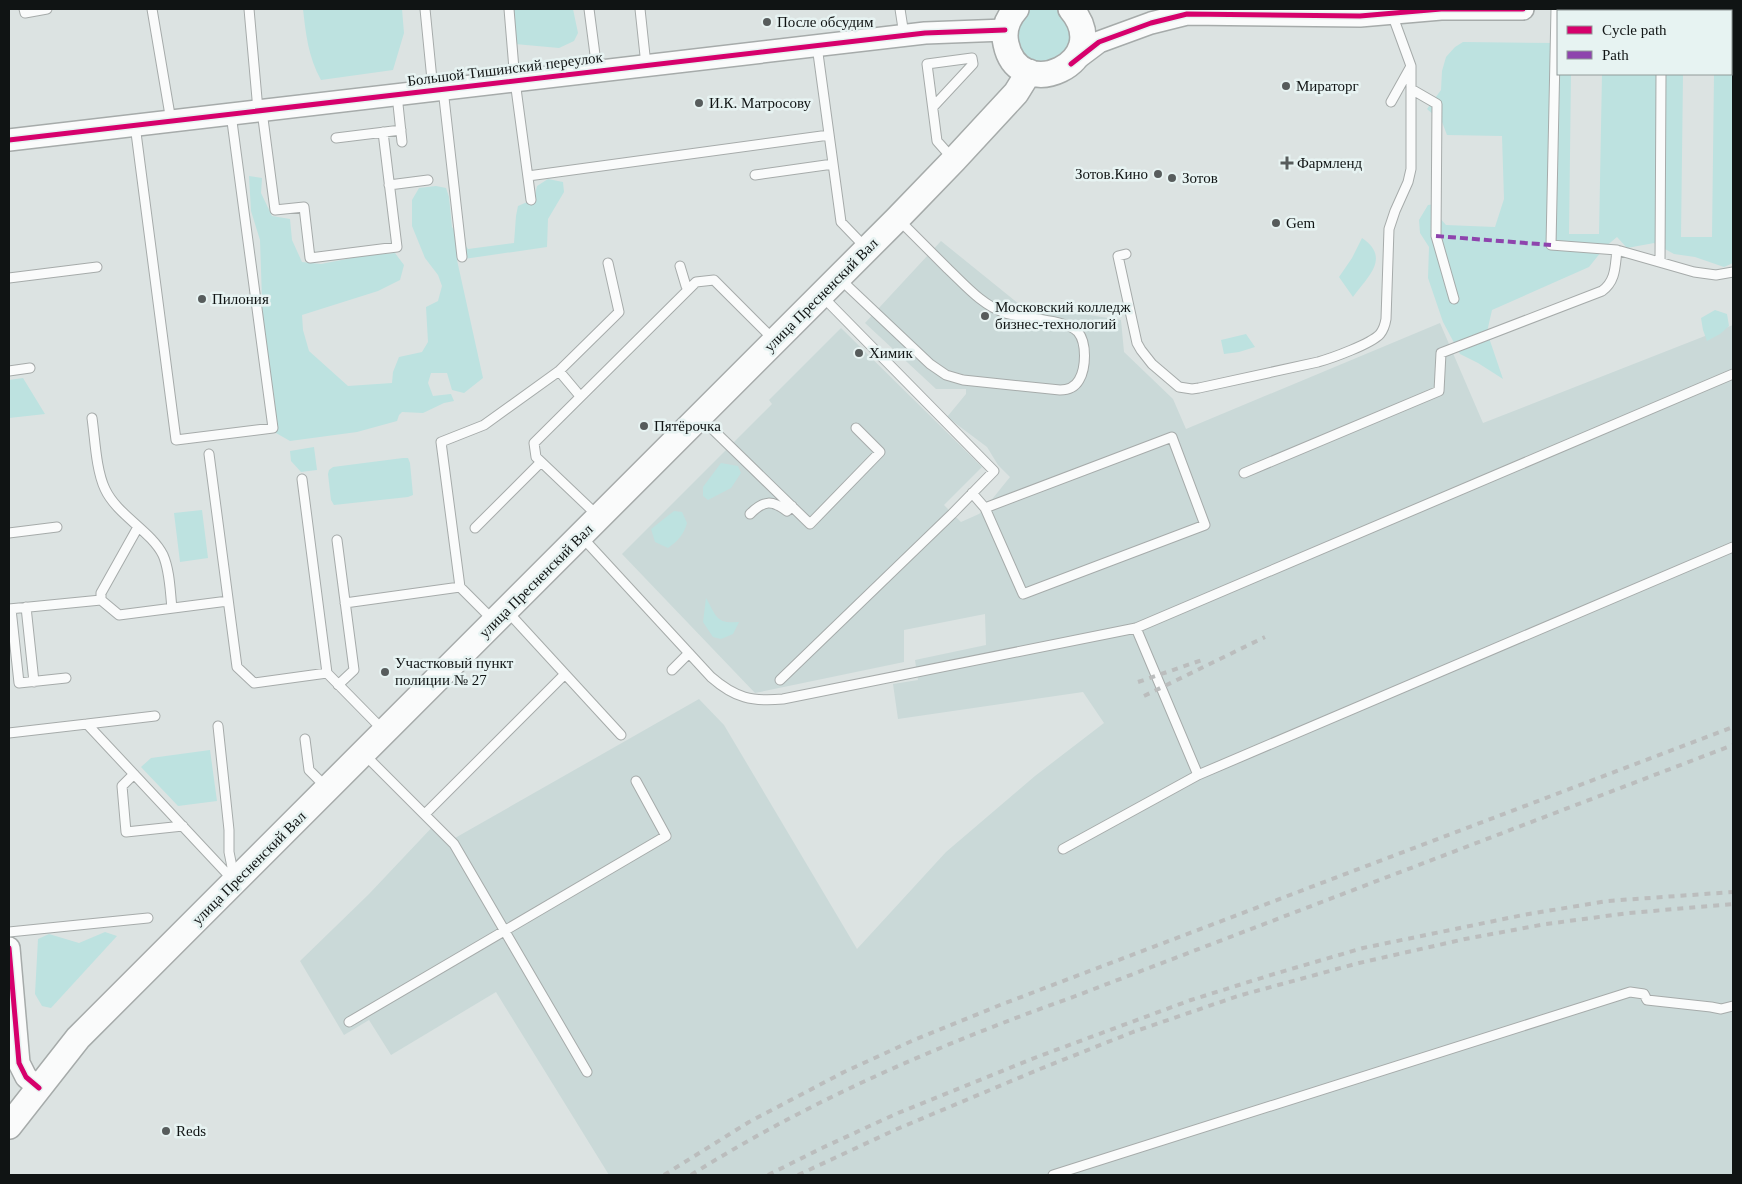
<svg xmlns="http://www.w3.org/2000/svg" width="1742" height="1184" viewBox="0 0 1742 1184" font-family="'Times New Roman',serif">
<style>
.built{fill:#cad9d8}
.green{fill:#bde2e0}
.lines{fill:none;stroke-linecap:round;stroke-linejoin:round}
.service-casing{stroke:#a6abaa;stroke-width:11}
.tertiary-casing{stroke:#a6abaa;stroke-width:24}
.secondary-casing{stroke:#a6abaa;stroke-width:28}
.service{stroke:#fafbfb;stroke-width:9}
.tertiary{stroke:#fafbfb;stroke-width:21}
.secondary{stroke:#fafbfb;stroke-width:25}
.rail{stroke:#bbbdbd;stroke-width:4;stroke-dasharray:6 6;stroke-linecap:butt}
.quiet{stroke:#8e44ad;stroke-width:4;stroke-dasharray:8 4;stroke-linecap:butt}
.cycleway-casing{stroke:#e7f3f2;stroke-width:8}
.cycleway{stroke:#d6006c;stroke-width:5}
.poi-dot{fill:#575c5c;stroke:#e7f3f2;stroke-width:2}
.labels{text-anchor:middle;stroke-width:5;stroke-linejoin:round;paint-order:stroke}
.poi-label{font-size:15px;fill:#101414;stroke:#e7f3f2;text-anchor:start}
.street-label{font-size:15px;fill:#101414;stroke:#e7f3f2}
</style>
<rect width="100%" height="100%" fill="#dce3e2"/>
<path class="built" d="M 941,241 L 1019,304 L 1121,320 L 1124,352 L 1173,399 L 1186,429 L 1440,323 L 1483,423 L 1733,325 L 1733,1175 L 609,1175 L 496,992 L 391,1055 L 369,1020 L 344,1035 L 300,961 L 369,894 L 437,822 L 455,838 L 699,699 L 724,725 L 857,949 L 946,852 L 1035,776 L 1104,723 L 1083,692 L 898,719 L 893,684 L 918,680 L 915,660 L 986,645 L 985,614 L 904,630 L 904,662 L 755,693 L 622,554 L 772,404 L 769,400 L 841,328 L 982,467 L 944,505 L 961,522 L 979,514 L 985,508 L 1010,477 L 998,465 L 987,447 L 947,417 L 966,394 L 966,389 L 936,389 L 865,323 Z"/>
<path class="green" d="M 303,9 L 402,9 L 404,33 L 393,70 L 321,80 C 308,56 306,35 303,9 Z
M 512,9 L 573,9 L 578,33 L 574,41 L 559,48 L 515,44 Z
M 1023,9 L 1063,9 L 1072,18 L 1071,54 L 1028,66 L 1011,25 Z
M 1463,42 L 1558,43 L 1558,74 L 1571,74 L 1569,234 L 1599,234 L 1602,74 L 1683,74 L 1681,237 L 1712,237 L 1714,74 L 1731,74 L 1731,45 L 1733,45 L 1733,263 L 1724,267 L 1695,257 L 1674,254 L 1654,243 L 1627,248 L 1617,237 L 1605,247 L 1589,267 L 1492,310 L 1487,332 L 1503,379 L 1478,363 L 1460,354 L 1443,322 L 1428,278 L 1429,247 L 1420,233 L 1419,220 L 1428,205 L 1437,204 L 1437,215 L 1446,225 L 1495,227 L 1504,199 L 1502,136 L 1447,135 L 1442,122 L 1427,109 L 1441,90 L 1442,71 L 1446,57 L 1455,47 Z
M 249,176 L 262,178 L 261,193 L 272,216 L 290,219 L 292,240 L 302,262 L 321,264 L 367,255 L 395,253 L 404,265 L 400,280 L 378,291 L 302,315 L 303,330 L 309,351 L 348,386 L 392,383 L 393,372 L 399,357 L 422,352 L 428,342 L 426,307 L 438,301 L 442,286 L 438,275 L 425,258 L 412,226 L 412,200 L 419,188 L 436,186 L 446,188 L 449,197 L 452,227 L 468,249 L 514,243 L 516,216 L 518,206 L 534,199 L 537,186 L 548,179 L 563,182 L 564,192 L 548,219 L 547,247 L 457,260 L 483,378 L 464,393 L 452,390 L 447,373 L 431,373 L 428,383 L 433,396 L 451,394 L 454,401 L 444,403 L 423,413 L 402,412 L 399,415 L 397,421 L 357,432 L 290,441 L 276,433 L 275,402 L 263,329 L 260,240 L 251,211 Z
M 1362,238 C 1391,258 1368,276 1353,297 L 1339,277 L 1352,258 Z
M 1715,310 L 1727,314 L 1729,326 L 1720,334 L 1707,341 L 1703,330 L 1701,318 Z
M 1246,334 L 1255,347 L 1239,352 L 1224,354 L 1221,340 Z
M 23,378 L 45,414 L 9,418 L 9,380 Z
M 314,447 L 317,470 L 301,472 L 291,461 L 290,451 Z
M 403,458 L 408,458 L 410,463 L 413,495 L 408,497 L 334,505 L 331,500 L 328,474 L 329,470 L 333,467 Z
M 721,463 L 738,466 L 741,473 L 731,488 L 708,500 L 703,496 L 703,487 Z
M 202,510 L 208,558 L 180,562 L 174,513 Z
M 674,511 L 682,512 L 687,523 C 684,534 678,541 668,548 L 655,542 L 651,529 Z
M 706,598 C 717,617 716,624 739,622 L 733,634 L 721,639 L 713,637 L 703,622 Z
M 210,750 L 217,801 L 178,806 L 141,767 L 151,758 Z
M 105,932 L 117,936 L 51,1008 L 42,1006 L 35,994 L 38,939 L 49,934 L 79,943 Z"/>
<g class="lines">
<defs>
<path id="service" d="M 24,9 L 25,13 L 47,9
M 152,9 L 171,121
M 249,9 L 258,110
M 425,9 L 433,90
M 509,9 L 515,81 L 531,200
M 589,9 L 597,70
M 640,9 L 646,65
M 900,9 L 904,35
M 1556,9 L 1551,245 L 1617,250 L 1694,272 L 1716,275 L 1733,272
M 817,46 L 841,222 L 866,248
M 443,89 L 462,257
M 1411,89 L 1437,104 L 1436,236 L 1454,299
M 397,95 L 402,142
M 1391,102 L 1410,68
M 933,107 L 973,64 L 972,58 L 927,64 L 937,141 L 952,158
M 262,111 L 275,210 L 304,207 L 310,258 L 397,247 L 383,132
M 135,125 L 176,440 L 273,428 L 231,114
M 336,138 L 401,130
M 755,175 L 833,164
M 528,176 L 829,135
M 389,185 L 428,180
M 1126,254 L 1118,256 L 1137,343 L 1141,350 L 1152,364 L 1179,387 L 1192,389 L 1199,388 L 1318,362 C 1332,358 1371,344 1380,334 C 1384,329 1385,325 1386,319 L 1389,229 L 1395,211 L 1408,182 L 1411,169 L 1411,66 L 1392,14
M 1660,262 L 1661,74
M 680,266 L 686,286 L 688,289
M 9,278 L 97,267
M 840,279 L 930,364 L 946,375 L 963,380 L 1060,390 C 1068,390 1075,387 1079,380 C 1086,368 1087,343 1078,332 C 1066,319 1024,319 1005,313 C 982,305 966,286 948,269 C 932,253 916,237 899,220
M 9,371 L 30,368
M 559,371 L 580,396
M 92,418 C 95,439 96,470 105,489 C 117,515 151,531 163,555 C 170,571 170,591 172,608
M 701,418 L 810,524 L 880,452 L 856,428
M 209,454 L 237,667 L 254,683 L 327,673 L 302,479
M 1244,473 L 1439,391 L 1441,353 L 1602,291 C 1616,281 1615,266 1617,250
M 972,493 L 985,508 L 1023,594 L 1205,525 L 1172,437 L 985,508
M 750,514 C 764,500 772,500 787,511 L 792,506
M 598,516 L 536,457 L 534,443 L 696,282 L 714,280 L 773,339
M 138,527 L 101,593 L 101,600 L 119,615 L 228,601
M 475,528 L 541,462
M 9,533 L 57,527
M 581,536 L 711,677 C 735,698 752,702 783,699 L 1136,628 L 1733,374
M 337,540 L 354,670 L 338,685
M 345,603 L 460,587
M 26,607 L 34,682
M 9,609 L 101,600
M 11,609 L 19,683 L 66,678
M 508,612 L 621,735
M 493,620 L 460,587 L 441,442 L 484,425 L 559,371 L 619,312 L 608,263
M 1136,628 L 1198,775
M 672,670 L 689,653
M 327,673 L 383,730
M 780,680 L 952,514 L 994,471 L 821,295
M 87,724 L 155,716
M 218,726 L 229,830 L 229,852 L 234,877
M 9,733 L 87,724 L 233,880
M 305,739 L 309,770 L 326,787
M 364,754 L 454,844 L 587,1072
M 134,774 L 122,786 L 126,832 L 183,826
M 425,814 L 565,674
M 1063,849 L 1198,775 L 1733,547
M 9,932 L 148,918
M 349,1022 L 666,836 L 636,781
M 1053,1175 L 1630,992 L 1644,994 L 1647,1000 L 1711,1007 L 1721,1009 L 1733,1006"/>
<path id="tertiary" d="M 1581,9 L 1733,11
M 1071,63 L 1099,42 L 1151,23 L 1187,14 L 1360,16 L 1441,9 L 1523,9
M 9,140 L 925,33 L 1005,30
M 9,948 L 19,1063 L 26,1077 L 39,1088"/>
<path id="secondary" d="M 1016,9 C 1007,19 1003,31 1006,44 C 1019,106 1116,62 1071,9
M 9,1126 L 78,1038 L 897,219 L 954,160 L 1016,93 L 1029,72"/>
</defs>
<use href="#service" class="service-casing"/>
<use href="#tertiary" class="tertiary-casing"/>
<use href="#secondary" class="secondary-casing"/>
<use href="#service" class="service"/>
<use href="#tertiary" class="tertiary"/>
<use href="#secondary" class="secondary"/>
<path class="rail" d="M 1138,682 L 1202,660
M 1144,696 L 1265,637
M 664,1175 L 749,1122 L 844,1072 L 914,1040 L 1000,1005 L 1733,727
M 691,1175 C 810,1100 941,1044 1073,997 L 1733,745
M 768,1175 L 824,1147 L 898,1113 L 1037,1057 L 1191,1000 L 1274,974 L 1363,948 L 1523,915 L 1607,901 L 1733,892
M 798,1175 L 897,1129 L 1040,1069 L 1133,1032 L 1238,996 L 1359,963 L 1465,939 L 1546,924 L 1629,913 L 1733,904"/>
<path class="quiet" d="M 1436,236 L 1551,245"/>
<defs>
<path id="cycleway" d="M 1071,64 L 1099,42 L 1151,23 L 1187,14 L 1360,16 L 1441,9 L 1523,9
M 9,140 L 925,33 L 1005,30
M 9,948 L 19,1063 L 26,1077 L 39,1088"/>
</defs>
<use href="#cycleway" class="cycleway-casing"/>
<use href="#cycleway" class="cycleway"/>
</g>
<g class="poi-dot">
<circle cx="767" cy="22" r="5"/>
<circle cx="1286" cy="86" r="5"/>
<circle cx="699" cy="103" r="5"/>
<path d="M1284.5 155.5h5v5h5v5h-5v5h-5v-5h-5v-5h5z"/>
<circle cx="1158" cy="174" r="5"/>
<circle cx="1172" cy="178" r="5"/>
<circle cx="1276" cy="223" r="5"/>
<circle cx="202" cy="299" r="5"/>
<circle cx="985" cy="316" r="5"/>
<circle cx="859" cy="353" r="5"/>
<circle cx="644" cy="426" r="5"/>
<circle cx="385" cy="672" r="5"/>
<circle cx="166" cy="1131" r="5"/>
</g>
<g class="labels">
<g class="poi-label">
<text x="777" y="27">После обсудим</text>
<text x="1296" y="91">Мираторг</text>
<text x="709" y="108">И.К. Матросову</text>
<text x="1297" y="168">Фармленд</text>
<text x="1148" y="179" text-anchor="end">Зотов.Кино</text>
<text x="1182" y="183">Зотов</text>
<text x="1286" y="228">Gem</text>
<text x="212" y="304">Пилония</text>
<text x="995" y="312">Московский колледж<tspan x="995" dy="17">бизнес-технологий</tspan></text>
<text x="869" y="358">Химик</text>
<text x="654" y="431">Пятёрочка</text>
<text x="395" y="668">Участковый пункт<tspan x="395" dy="17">полиции № 27</tspan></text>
<text x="176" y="1136">Reds</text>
</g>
<g class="street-label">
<text transform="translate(505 69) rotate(-7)" y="5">Большой Тишинский переулок</text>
<text transform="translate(821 295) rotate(-45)" y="5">улица Пресненский Вал</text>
<text transform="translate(536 581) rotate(-45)" y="5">улица Пресненский Вал</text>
<text transform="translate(249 868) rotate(-45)" y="5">улица Пресненский Вал</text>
</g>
</g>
<rect width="1742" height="1184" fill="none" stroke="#101414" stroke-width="20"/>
<rect x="1557" y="10" width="175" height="65" fill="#e7f3f2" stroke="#919a99"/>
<rect x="1567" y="26" width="25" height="8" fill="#d6006c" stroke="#919a99"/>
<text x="1602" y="35" font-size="15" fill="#101414">Cycle path</text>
<rect x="1567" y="51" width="25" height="8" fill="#8e44ad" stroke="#919a99"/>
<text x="1602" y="60" font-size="15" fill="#101414">Path</text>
</svg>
